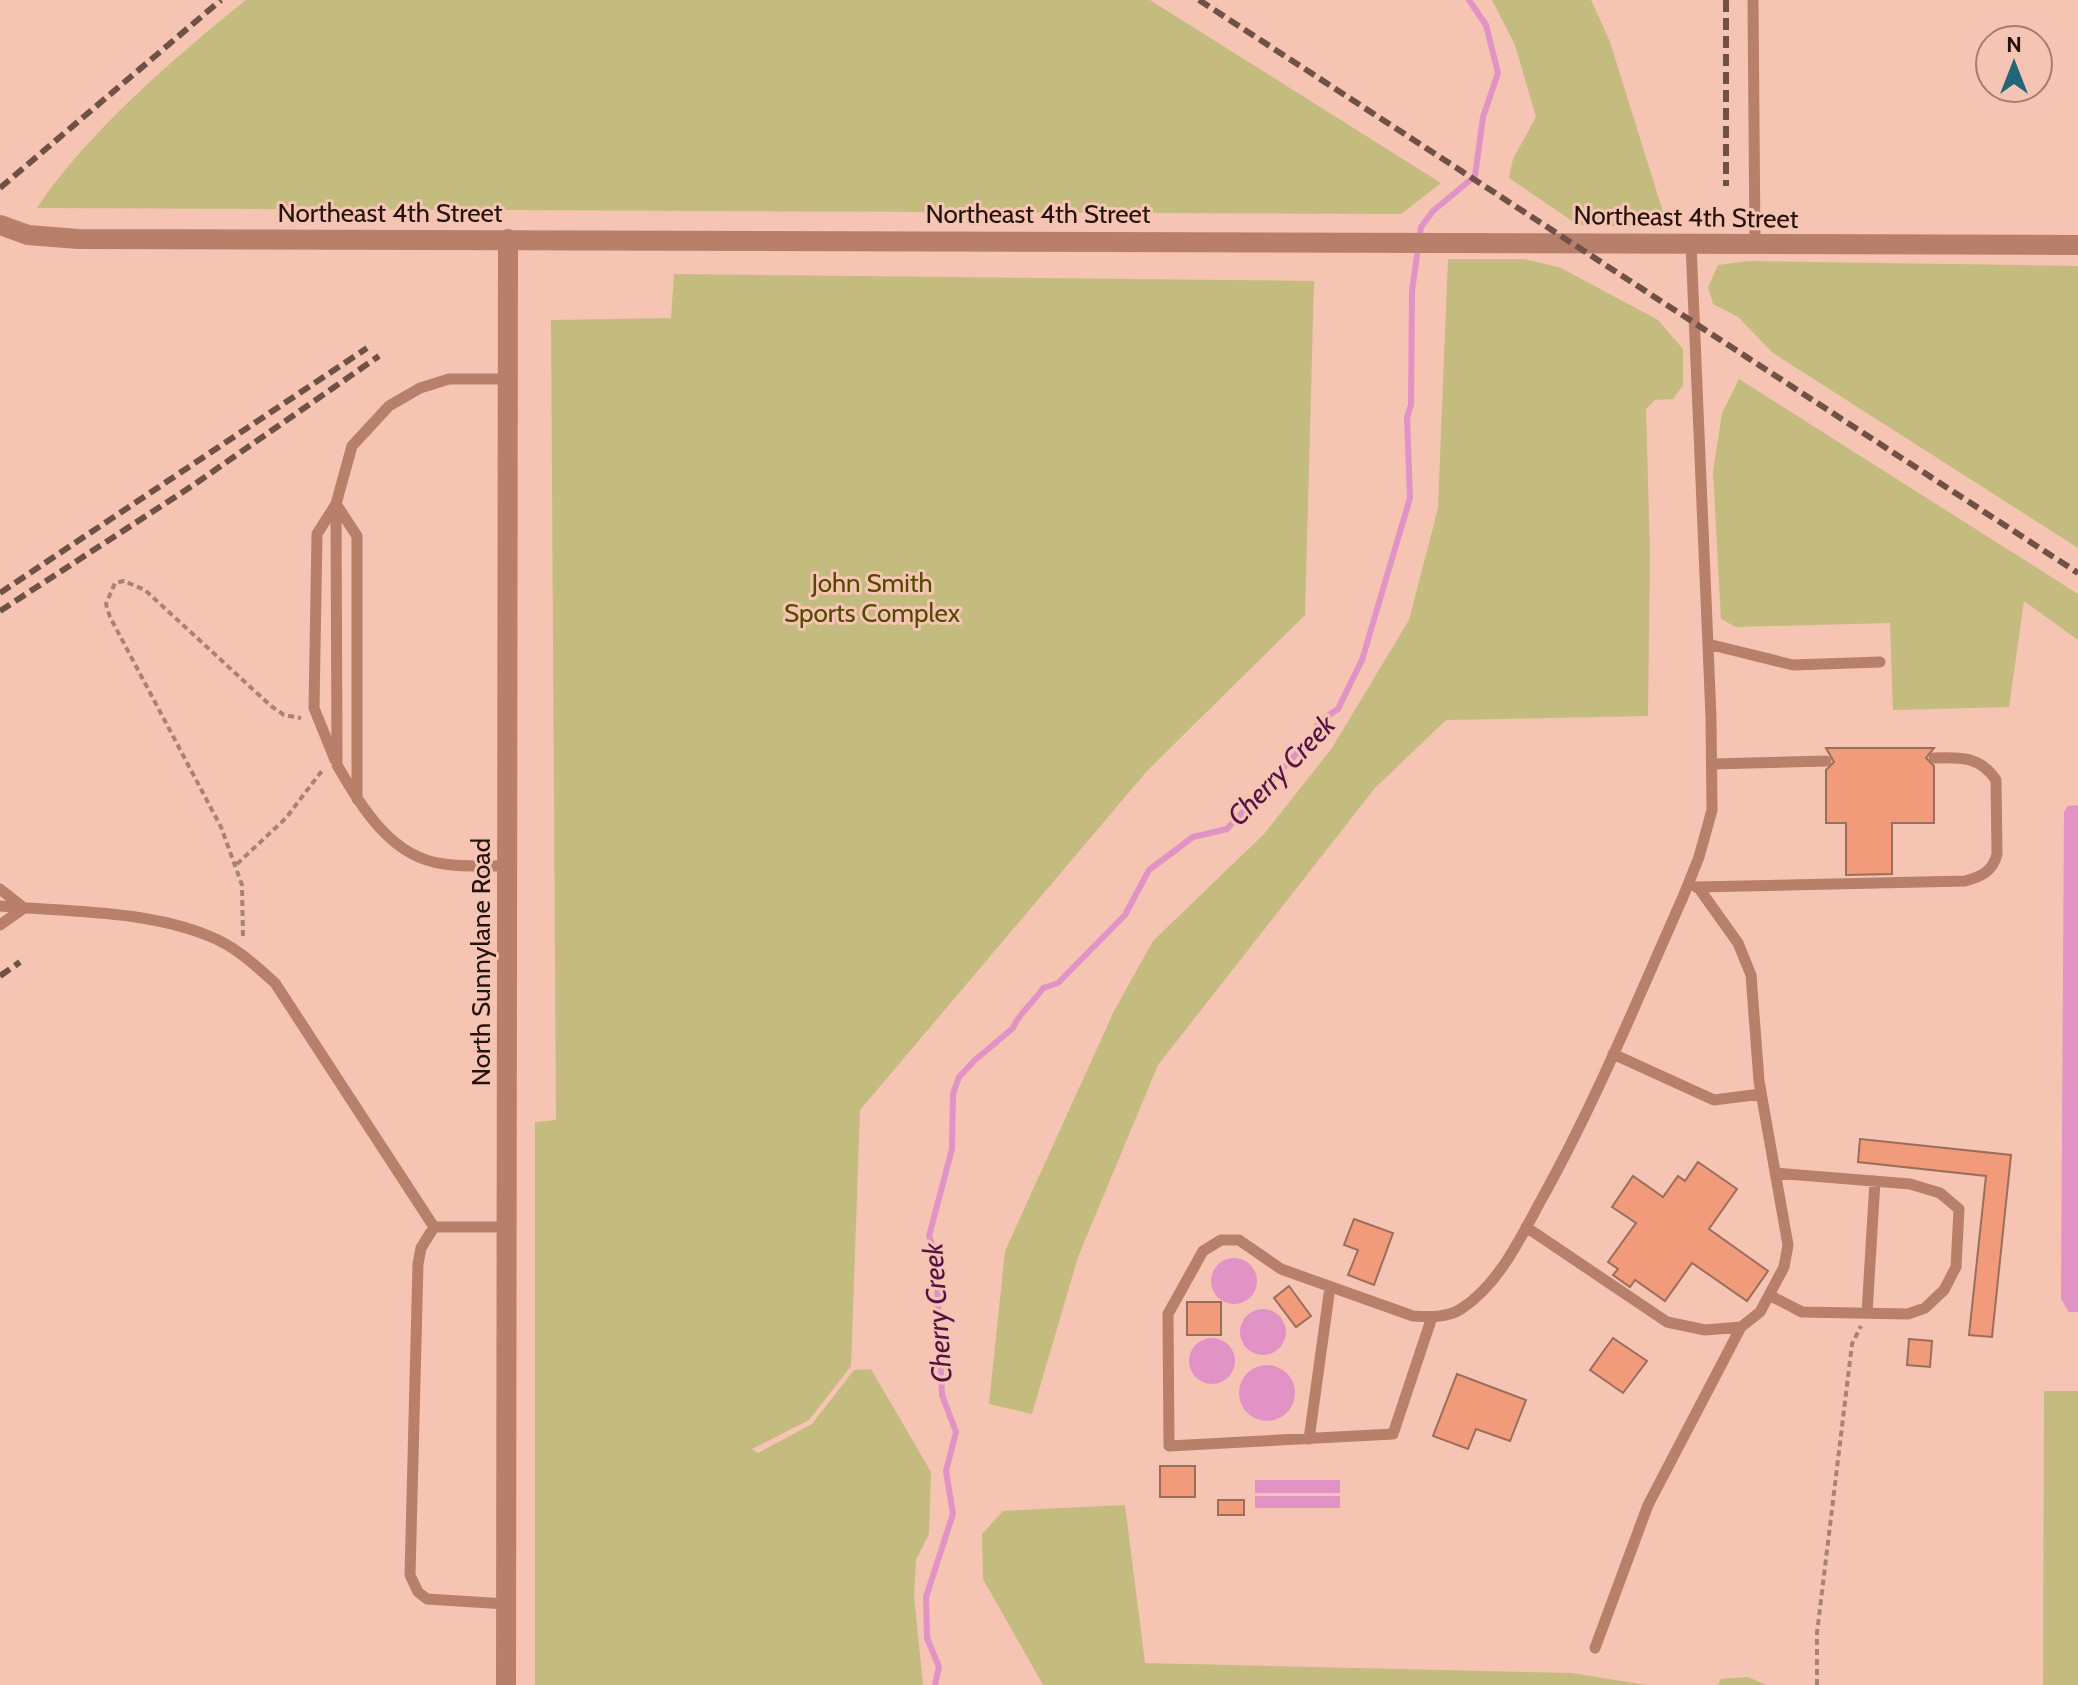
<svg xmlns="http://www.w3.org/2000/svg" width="2078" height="1685" viewBox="0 0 2078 1685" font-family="Cabin,sans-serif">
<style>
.green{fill:#c4bb7f}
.water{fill:#e193c5}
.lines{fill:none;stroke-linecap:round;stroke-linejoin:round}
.stream{stroke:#e193c5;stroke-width:6}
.building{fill:#f29b7b;stroke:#9a6e5d;stroke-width:2}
.path{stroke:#a88275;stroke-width:4;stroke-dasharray:6 4;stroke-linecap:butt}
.service{stroke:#b87f6a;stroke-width:11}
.minor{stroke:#b87f6a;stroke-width:20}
.tertiary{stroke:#b87f6a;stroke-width:20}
.rail{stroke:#6f5147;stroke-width:6;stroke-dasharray:12 6;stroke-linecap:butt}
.labels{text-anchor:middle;stroke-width:6;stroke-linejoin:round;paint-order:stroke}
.street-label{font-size:26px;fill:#24120c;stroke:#f6c4b2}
.park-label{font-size:26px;fill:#534900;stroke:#f6c4b2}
.water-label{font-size:28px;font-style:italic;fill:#551143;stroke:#f6c4b2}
</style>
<rect width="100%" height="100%" fill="#f6c4b2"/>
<path class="green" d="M 246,0 L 1150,0 L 1441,183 L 1401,214 L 37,208 C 85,135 177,55 246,0 Z
M 1492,0 L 1591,0 L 1610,42 L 1668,228 L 1578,225 L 1509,178 L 1513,159 L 1536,117 L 1515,45 Z
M 1448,259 L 1525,259 L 1561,268 L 1658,320 L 1683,349 L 1683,385 L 1673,399 L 1655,400 L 1646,409 L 1650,554 L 1648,716 L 1446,720 L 1375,788 L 1158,1065 L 1078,1257 L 1032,1414 L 989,1404 L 1005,1251 L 1114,1011 L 1153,941 L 1264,834 L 1332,748 L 1409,620 L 1438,508 Z
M 1749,261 L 2078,266 L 2078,548 L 1773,353 L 1738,317 L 1713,304 L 1708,287 L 1718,265 Z
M 674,274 L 1314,281 L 1305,615 L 1147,771 L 860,1110 L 851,1366 L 809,1420 L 752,1449 L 758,1453 L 812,1424 L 854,1370 L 871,1369 L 931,1472 L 929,1534 L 916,1560 L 914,1596 L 923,1685 L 535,1685 L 535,1122 L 556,1120 L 551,320 L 671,318 Z
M 1739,379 L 2078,594 L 2078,640 L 2024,601 L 2009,707 L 1893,710 L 1890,623 L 1736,627 L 1721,619 L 1713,472 L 1722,413 Z
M 2044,1391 L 2078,1391 L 2078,1685 L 2043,1685 Z
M 1125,1505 L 1145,1663 L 1572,1673 L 1646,1685 L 1043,1685 L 983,1579 L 982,1534 L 1003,1511 Z
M 1748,1677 L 1766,1685 L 1718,1685 L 1721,1679 Z"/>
<path class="water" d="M 2078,805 L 2078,1312 L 2069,1312 L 2061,1299 L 2064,812 L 2068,806 Z
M1211 1281a23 23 0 1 1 46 0a23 23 0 1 1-46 0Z
M1240 1332a23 23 0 1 1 46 0a23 23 0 1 1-46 0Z
M1189 1361a23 23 0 1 1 46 0a23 23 0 1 1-46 0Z
M1239 1393a28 28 0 1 1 56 0a28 28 0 1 1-56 0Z
M 1255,1480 L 1340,1480 L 1340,1493 L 1255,1493 Z
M 1255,1496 L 1340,1496 L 1340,1508 L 1255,1508 Z"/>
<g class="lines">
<path class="stream" d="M 935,1685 L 939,1667 L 927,1638 L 926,1597 L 953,1514 L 946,1471 L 956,1432 L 942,1395 L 936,1255 L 929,1236 L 952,1149 L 953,1094 L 959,1077 L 975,1060 L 1013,1028 C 1018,1014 1034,1002 1043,988 L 1058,983 L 1125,915 L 1149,870 L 1193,837 L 1227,829 L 1310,739 L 1320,721 L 1338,709 L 1362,660 L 1410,498 L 1407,417 L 1411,405 L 1412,291 L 1421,227 L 1433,211 L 1475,176 L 1483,117 L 1498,73 L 1486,25 L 1469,0"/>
</g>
<path class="building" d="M 1826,748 L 1934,748 L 1926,758 L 1934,766 L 1934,823 L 1892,823 L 1892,874 L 1846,875 L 1846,823 L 1826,823 L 1826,770 L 1834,762 Z
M 1860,1139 L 2011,1155 L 1992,1337 L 1969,1335 L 1986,1176 L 1858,1162 Z
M 1698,1162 L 1737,1189 L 1709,1229 L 1768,1271 L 1747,1301 L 1692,1263 L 1665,1301 L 1635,1280 L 1630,1287 L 1613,1275 L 1618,1269 L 1608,1262 L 1636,1223 L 1612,1207 L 1633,1176 L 1663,1197 L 1678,1176 L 1685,1181 Z
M 1354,1219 L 1393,1233 L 1374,1285 L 1348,1275 L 1358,1250 L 1344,1245 Z
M 1289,1286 L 1311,1316 L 1296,1327 L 1274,1298 Z
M 1187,1302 L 1221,1302 L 1221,1335 L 1187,1335 Z
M 1613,1338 L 1647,1361 L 1623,1393 L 1590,1370 Z
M 1909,1339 L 1932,1341 L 1930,1367 L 1907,1365 Z
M 1457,1374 L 1526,1400 L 1510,1441 L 1476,1429 L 1468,1449 L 1433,1436 Z
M 1160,1466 L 1195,1466 L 1195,1497 L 1160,1497 Z
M 1218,1500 L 1244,1500 L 1244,1515 L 1218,1515 Z"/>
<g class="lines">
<path class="path" d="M 237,864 L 286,818 L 324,768
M 243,936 L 242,885 L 221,827 L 110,617 L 106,604 L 115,583 L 124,581 L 145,590 L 271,706 L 284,715 L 301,718
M 1817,1685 L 1817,1633 L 1852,1344 L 1861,1326"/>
<path class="service" d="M 1753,0 L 1755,244
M 1708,644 L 1793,665 L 1880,662
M 335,760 L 314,708 L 317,534 L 336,504 L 357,536 L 357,799
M 1712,764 L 1826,761
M 508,866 C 487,866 465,867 444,864 C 391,858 361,806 337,765 L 336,504 L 352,446 L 389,406 L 420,388 L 449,379 L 508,379
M 1696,887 L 1965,881 C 1981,877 1993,871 1997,854 L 1996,780 C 1980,756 1959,757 1934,758
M 0,889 L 24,908 L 0,925
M 0,906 C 69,912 145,910 209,936 C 235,946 255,965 275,983 L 434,1227 L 507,1227
M 1613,1054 L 1714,1100 L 1761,1094
M 434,1227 L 421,1248 L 418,1264 L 410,1575 L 418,1592 L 427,1599 L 506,1604
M 1526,1227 L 1667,1322 L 1705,1330 L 1741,1327 L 1760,1312 L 1784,1267 L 1788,1245 L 1759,1081 L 1751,975 L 1738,943 L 1698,887
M 1769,1295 L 1802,1312 L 1908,1314 L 1925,1308 L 1944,1290 L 1956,1267 L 1959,1209 L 1940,1193 L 1910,1184 L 1775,1173
M 1867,1313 L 1875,1181
M 1432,1317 L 1393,1434 L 1169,1446 L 1168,1314 L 1203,1251 L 1221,1240 L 1239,1240 L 1281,1269 L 1413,1316 C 1428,1317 1447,1318 1461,1309 C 1498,1285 1519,1241 1540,1202 C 1595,1104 1637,1000 1683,897 L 1699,857 L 1712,810 L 1711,717 L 1691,244
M 1309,1439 L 1330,1287
M 1595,1648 L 1648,1505 L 1741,1327"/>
<path class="minor" d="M 0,225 L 28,235 L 78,239 L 2078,245"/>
<path class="tertiary" d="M 506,1685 L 508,239"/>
<path class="rail" d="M 1199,0 L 2078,573
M 1726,0 L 1726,186
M 0,188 L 221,0
M 0,593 L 367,348
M 0,611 L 192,486 L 379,356
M 0,976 L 20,962"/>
</g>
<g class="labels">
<g class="street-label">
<text x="390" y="222">Northeast 4th Street</text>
<text x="1038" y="223">Northeast 4th Street</text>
<text transform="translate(1686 217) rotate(1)" y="9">Northeast 4th Street</text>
<text transform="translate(481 962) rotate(-90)" y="9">North Sunnylane Road</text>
</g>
<g class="park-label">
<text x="872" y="592">John Smith<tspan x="872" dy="30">Sports Complex</tspan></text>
</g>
<g class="water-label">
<text transform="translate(1281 770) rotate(-46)" y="10">Cherry Creek</text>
<text transform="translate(937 1313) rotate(-94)" y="10">Cherry Creek</text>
</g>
</g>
<g transform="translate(2014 64)"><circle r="38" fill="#f6c4b2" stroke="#a27d70" stroke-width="2"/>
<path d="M0-6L14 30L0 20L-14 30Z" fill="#236579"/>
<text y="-12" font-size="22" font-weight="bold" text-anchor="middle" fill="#24120c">N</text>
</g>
</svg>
